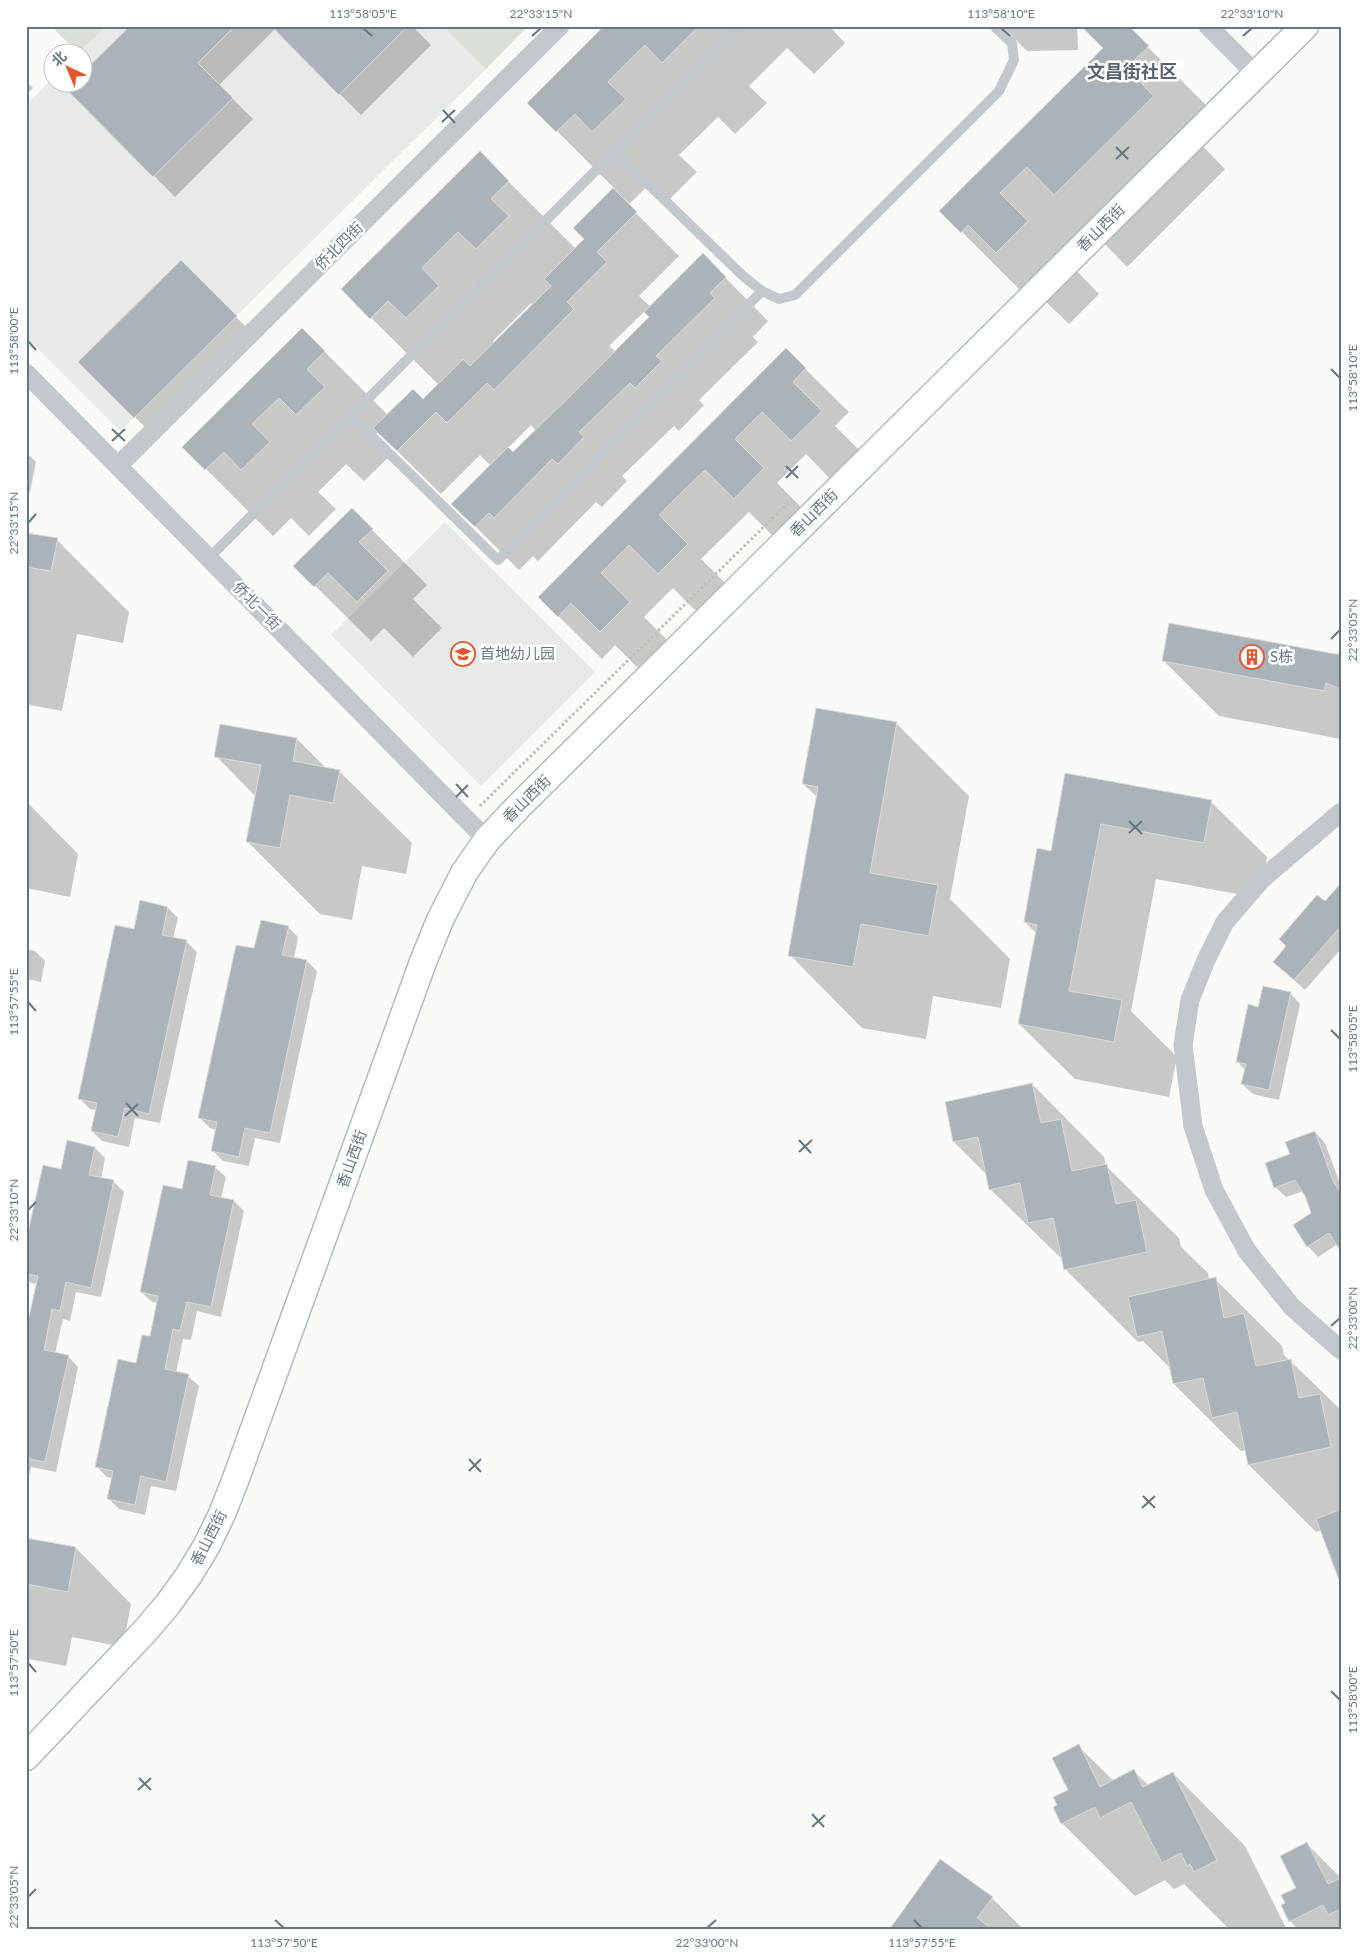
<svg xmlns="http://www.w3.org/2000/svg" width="1367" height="1956" viewBox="0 0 1367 1956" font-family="Lato,'Noto Sans SC',sans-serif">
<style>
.built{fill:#e8e9e9}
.green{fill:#dadfd7}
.shadow{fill:#0003;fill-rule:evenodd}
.building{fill:#aab3b9;stroke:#dcdcda}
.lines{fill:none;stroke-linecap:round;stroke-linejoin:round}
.secondary-casing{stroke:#b3babf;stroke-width:29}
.path{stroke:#bbbfc2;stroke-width:3;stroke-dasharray:2.5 2.5;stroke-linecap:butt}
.lane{stroke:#c3c8cc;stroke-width:10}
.street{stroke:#c3c8cc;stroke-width:19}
.secondary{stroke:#fff;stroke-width:26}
.ticks{fill:none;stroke:#657683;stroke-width:2}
.labels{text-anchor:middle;stroke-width:5;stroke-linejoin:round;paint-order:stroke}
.street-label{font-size:15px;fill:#657683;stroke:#fff}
.poi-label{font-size:15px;fill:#657683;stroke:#fff;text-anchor:start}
.quarter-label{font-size:18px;font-weight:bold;fill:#57646e;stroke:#fff}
.neatline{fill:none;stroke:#657683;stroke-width:2}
.ticks-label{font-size:12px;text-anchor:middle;fill:#657683}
</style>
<rect width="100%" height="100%" fill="#fafaf8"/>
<path class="built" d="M 106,26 L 443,26 L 486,69 L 120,431 L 26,337 L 26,105 L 52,79 L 52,82 L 82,82 L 82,52 L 79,52 Z
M 445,522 L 595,672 L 481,786 L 331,635 Z"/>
<path class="green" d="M 51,26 L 106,26 L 79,52 L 77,52 Z
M 443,26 L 528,26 L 486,69 Z"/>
<path class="shadow" d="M 131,26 L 412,26 L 431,45 L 361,115 L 275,29 L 219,85 L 253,119 L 175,197 L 68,89 L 82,82 Z
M 606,26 L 829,26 L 845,43 L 814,74 L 787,48 L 749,86 L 767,103 L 735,134 L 718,117 L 679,155 L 697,172 L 666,203 L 648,186 L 628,205 L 679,256 L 639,296 L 651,307 L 703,255 L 768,321 L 753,337 L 758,342 L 699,400 L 704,405 L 679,431 L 674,426 L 622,476 L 627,481 L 602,507 L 596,502 L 538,561 L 533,556 L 519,570 L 453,504 L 491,466 L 480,455 L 441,494 L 378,432 L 373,437 L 391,455 L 364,481 L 346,464 L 318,492 L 336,509 L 309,536 L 291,518 L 273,536 L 184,447 L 302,329 L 388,415 L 423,401 L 439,385 L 342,289 L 480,153 L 576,249 L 585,239 L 575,228 L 615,189 L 529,103 ZM 531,303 L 533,305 L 495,343 L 493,341 ZM 645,311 L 651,317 L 616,352 L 609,346 ZM 531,425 L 536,431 L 513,453 L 508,448 Z
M 1002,26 L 1077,26 L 1078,50 L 1027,51 Z
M 1127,26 L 1220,119 L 1198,141 L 1225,169 L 1127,267 L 1100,239 L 1072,266 L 1099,294 L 1069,324 L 1041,297 L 1034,304 L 941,211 Z
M 26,81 L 33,88 L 26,95 Z
M 181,261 L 257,338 L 156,438 L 80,362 Z
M 786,350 L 849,412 L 835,426 L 864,455 L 835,484 L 806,454 L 777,483 L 806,512 L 778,541 L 749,512 L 701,559 L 730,588 L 702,617 L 673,588 L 644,617 L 673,646 L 644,674 L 615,645 L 602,659 L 539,597 Z
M 26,452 L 36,462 L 30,492 L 26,492 Z
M 352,510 L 427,585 L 413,599 L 442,628 L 413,657 L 384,628 L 371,641 L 295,566 Z
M 26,534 L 57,540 L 129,612 L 123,643 L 77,634 L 62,711 L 30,705 L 26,701 Z
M 1341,650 L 1341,739 L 1219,716 L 1164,661 L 1336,655 Z
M 896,723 L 969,796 L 950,899 L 1010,959 L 1001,1008 L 933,996 L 926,1039 L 862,1028 L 790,955 L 818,798 L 803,784 Z
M 297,739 L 326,768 L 339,771 L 412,843 L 406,874 L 362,866 L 352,920 L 320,914 L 247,841 L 256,797 L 216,756 Z
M 1066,775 L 1211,802 L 1267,857 L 1259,898 L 1156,879 L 1131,1011 L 1177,1057 L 1169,1097 L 1075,1079 L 1019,1024 L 1036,933 L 1025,922 L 1052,852 Z
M 26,801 L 78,854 L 70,897 L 26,888 Z
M 1341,885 L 1341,949 L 1305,990 L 1285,972 L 1325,903 Z
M 168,908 L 178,918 L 173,939 L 186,941 L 197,952 L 160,1123 L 135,1118 L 129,1147 L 102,1141 L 92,1131 L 96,1110 L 90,1109 L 79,1098 Z
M 288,927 L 298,937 L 294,958 L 307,961 L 317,971 L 280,1143 L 255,1138 L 249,1166 L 223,1161 L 212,1150 L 217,1130 L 210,1128 L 200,1118 L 255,950 Z
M 26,949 L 35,951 L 45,961 L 41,982 L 26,979 Z
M 1290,993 L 1300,1004 L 1279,1100 L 1253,1094 L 1242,1084 L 1245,1070 L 1237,1061 L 1259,1008 Z
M 1032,1084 L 1104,1157 L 1106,1166 L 1179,1238 L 1181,1247 L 1208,1273 L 1209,1280 L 1215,1279 L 1282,1346 L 1284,1355 L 1341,1410 L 1341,1565 L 1322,1530 L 1316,1532 L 1249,1465 L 1246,1450 L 1241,1451 L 1174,1384 L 1171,1369 L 1143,1341 L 1138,1342 L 1066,1270 L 1064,1261 L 990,1189 L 987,1175 L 954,1142 Z
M 1315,1132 L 1325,1143 L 1341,1186 L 1341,1247 L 1338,1244 L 1318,1257 L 1308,1246 L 1313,1214 L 1303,1191 L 1286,1197 L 1275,1187 L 1291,1155 Z
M 95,1148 L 105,1158 L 101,1179 L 113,1181 L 124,1192 L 101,1297 L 76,1292 L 70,1321 L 63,1319 L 55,1353 L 68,1356 L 78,1367 L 56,1472 L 31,1467 L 26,1489 L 26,1317 L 30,1318 L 38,1284 L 31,1283 L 26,1278 L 26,1247 L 62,1171 Z
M 215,1167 L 226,1177 L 221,1198 L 234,1201 L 244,1211 L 221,1317 L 197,1311 L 191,1340 L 183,1339 L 176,1373 L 188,1376 L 199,1386 L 176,1491 L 151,1486 L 145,1515 L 119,1509 L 109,1499 L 113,1478 L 107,1477 L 96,1466 L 137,1365 L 151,1338 L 158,1303 L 152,1302 L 141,1292 L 183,1190 Z
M 26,1539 L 76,1548 L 131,1604 L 123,1647 L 72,1637 L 66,1666 L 29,1659 L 26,1657 Z
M 1078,1746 L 1114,1781 L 1134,1771 L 1149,1786 L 1173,1773 L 1245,1846 L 1287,1930 L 1253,1930 L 1250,1927 L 1245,1930 L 1230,1930 L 1184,1884 L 1174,1889 L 1165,1880 L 1135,1896 L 1062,1823 L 1059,1806 L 1069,1790 Z
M 1306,1843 L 1341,1878 L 1341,1930 L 1299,1930 L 1290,1921 Z
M 992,1898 L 1024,1930 L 890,1930 Z"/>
<path class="building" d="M 130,26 L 235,26 L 198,63 L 233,98 L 153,177 L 66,89 L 73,82 L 82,82 L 82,73 Z
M 271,26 L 408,26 L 339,95 Z
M 604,26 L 699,26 L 662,63 L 645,45 L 608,82 L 626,99 L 592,132 L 575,114 L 556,132 L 527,103 Z
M 1081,26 L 1129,26 L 1149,46 L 1126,68 L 1154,96 L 1054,195 L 1027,167 L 1000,193 L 1028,221 L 996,253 L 968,225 L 961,233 L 939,211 L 1103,48 Z
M 480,151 L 509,181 L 491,199 L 509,216 L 476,249 L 458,232 L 422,268 L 439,286 L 406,318 L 388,301 L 370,319 L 341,289 Z
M 613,188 L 637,212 L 597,252 L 607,262 L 567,302 L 574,309 L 494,390 L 487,383 L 447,423 L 436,412 L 397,451 L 373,428 L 413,389 L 423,399 L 463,359 L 470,366 L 551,286 L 544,279 L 584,239 L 573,228 Z
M 703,253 L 726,277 L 710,293 L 715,298 L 656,356 L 662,361 L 635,388 L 630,383 L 579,432 L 584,437 L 558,464 L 552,459 L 494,518 L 489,513 L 475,527 L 451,504 L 508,447 L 513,452 L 572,394 L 649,317 L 644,312 Z
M 181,260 L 237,316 L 134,418 L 78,362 Z
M 302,328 L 325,351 L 307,369 L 325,387 L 296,415 L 279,398 L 252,424 L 270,442 L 241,470 L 224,452 L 205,470 L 182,447 Z
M 786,348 L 806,368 L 793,382 L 822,411 L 791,441 L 762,412 L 735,439 L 764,468 L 734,499 L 705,470 L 680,494 L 659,515 L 688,544 L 658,574 L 629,545 L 601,573 L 630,602 L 600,632 L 571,603 L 558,617 L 538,597 Z
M 352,508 L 373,529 L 359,542 L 388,571 L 357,602 L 328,573 L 314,587 L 293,566 Z
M 26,533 L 58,538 L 51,571 L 26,567 Z
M 1169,623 L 1341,655 L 1341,689 L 1326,683 L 1324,691 L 1162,661 Z
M 816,708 L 897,722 L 870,873 L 938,885 L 929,936 L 861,924 L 853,967 L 788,956 L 818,787 L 802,784 Z
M 220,724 L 297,738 L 293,761 L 340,770 L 333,803 L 290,795 L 280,848 L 246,842 L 261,765 L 214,757 Z
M 1065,773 L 1212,800 L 1204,843 L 1101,824 L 1069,991 L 1122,1000 L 1114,1042 L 1018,1024 L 1037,925 L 1024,922 L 1037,848 L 1051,851 Z
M 1341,883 L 1341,926 L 1294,980 L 1273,962 L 1286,946 L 1279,939 L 1317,895 L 1325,901 Z
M 140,900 L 168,907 L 162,935 L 187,940 L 149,1114 L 125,1108 L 118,1137 L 91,1131 L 97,1103 L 78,1099 L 115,925 L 134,929 Z
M 261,920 L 289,926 L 282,955 L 307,960 L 270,1133 L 245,1128 L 239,1157 L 211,1151 L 217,1122 L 198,1118 L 236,945 L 254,948 Z
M 1263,986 L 1291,992 L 1269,1090 L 1241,1084 L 1246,1064 L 1236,1062 L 1248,1004 L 1258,1007 Z
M 1032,1083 L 1041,1123 L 1061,1119 L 1072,1171 L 1107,1164 L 1116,1204 L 1136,1200 L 1147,1252 L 1064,1270 L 1053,1218 L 1028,1223 L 1020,1183 L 989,1190 L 978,1137 L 953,1142 L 945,1102 Z
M 1315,1131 L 1333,1181 L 1341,1193 L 1341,1252 L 1329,1233 L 1307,1247 L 1293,1225 L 1311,1213 L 1305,1196 L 1295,1180 L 1274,1188 L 1265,1163 L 1290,1154 L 1285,1142 Z
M 67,1140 L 95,1147 L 89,1175 L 114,1180 L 91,1288 L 66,1282 L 60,1311 L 52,1309 L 44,1350 L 69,1355 L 45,1462 L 26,1458 L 26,1316 L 29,1317 L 38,1276 L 26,1274 L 26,1241 L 43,1165 L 61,1169 Z
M 188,1160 L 216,1166 L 210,1195 L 234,1200 L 211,1307 L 187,1302 L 180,1331 L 173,1329 L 165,1369 L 189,1374 L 166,1482 L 141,1476 L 135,1505 L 107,1499 L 113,1471 L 95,1467 L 118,1359 L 136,1363 L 142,1335 L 150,1336 L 158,1296 L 140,1292 L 163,1185 L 182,1189 Z
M 1216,1277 L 1224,1318 L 1244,1313 L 1256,1366 L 1291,1359 L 1299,1398 L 1320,1394 L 1331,1447 L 1248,1465 L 1237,1412 L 1212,1418 L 1203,1378 L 1173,1384 L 1162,1331 L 1137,1337 L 1128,1297 Z
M 1341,1509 L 1341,1580 L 1339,1580 L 1316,1519 Z
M 26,1538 L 76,1547 L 68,1592 L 26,1584 Z
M 1079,1744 L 1100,1787 L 1134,1769 L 1143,1787 L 1173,1772 L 1217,1860 L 1194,1872 L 1190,1864 L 1187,1866 L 1181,1853 L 1162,1863 L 1131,1802 L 1100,1818 L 1095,1807 L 1061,1824 L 1053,1807 L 1057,1805 L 1053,1797 L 1068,1790 L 1052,1758 Z
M 1307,1842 L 1328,1884 L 1341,1878 L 1341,1909 L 1328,1915 L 1323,1905 L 1289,1922 L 1281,1905 L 1285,1903 L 1281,1895 L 1296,1888 L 1280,1856 Z
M 940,1859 L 993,1897 L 977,1918 L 994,1930 L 889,1930 Z"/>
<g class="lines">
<defs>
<path id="secondary" d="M 26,1757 L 146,1630 L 168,1604 L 189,1575 L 207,1545 L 222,1514 L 235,1481 L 423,962 L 440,920 L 464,873 L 487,840 L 518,807 L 1305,26"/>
</defs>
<use href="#secondary" class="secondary-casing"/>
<path class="path" d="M 480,806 L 789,502"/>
<path class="lane" d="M 615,152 L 743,276 L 762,291 L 779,299 L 795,295 L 999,91 L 1014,60 L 1012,43 L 994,26
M 351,416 L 498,560 L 762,291
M 209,558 L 740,26"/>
<path class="street" d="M 1208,26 L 1256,74
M 26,373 L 487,840
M 118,466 L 560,26
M 1341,812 L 1262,879 L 1225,922 L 1206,960 L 1190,1000 L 1183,1045 L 1193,1126 L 1214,1190 L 1247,1251 L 1292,1307 L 1341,1350"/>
<use href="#secondary" class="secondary"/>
</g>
<path class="ticks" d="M 363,28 L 372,36M 1001,28 L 1010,36M 532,36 L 541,28M 1243,36 L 1252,28M 443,110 L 455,123M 442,122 L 455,110M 1116,147 L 1128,159M 1116,159 L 1129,147M 28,341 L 36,350M 1331,369 L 1340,378M 112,429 L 125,441M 112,441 L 125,429M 786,466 L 798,478M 786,478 L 798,466M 28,523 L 36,514M 1331,639 L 1340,630M 456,784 L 468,797M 456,797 L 468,785M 1129,821 L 1142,834M 1129,833 L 1142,821M 28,1002 L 36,1011M 1331,1030 L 1340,1039M 126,1103 L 138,1116M 125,1116 L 138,1104M 799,1140 L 811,1153M 799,1152 L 812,1140M 28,1210 L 36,1202M 1331,1326 L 1340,1318M 469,1459 L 481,1472M 469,1471 L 481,1459M 1143,1496 L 1155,1508M 1142,1508 L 1155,1496M 28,1663 L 36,1672M 1331,1691 L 1340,1700M 139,1778 L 151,1790M 138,1790 L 151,1778M 812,1814 L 824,1827M 812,1827 L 825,1815M 28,1897 L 36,1889M 275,1920 L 284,1928M 914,1920 L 922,1928M 707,1928 L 716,1920"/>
<defs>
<symbol id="school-ring" viewBox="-11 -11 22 22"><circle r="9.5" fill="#fff" stroke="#e4572e" stroke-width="1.5"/><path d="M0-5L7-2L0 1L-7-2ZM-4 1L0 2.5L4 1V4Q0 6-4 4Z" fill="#e4572e"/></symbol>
<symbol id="building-ring" viewBox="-11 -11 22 22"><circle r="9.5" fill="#fff" stroke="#e4572e" stroke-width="1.5"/><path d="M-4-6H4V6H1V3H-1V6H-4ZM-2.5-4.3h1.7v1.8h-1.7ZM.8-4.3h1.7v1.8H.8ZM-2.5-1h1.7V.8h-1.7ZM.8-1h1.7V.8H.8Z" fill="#e4572e"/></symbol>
</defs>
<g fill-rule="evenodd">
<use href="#school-ring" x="449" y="640" width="28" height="28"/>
<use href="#building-ring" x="1238" y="643" width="28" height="28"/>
</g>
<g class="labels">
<g class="street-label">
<text transform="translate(1101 228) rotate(-45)" y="5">香山西街</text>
<text transform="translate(339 246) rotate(-45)" y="5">侨北四街</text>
<text transform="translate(814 513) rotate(-45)" y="5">香山西街</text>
<text transform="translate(257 606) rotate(45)" y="5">侨北一街</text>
<text transform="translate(527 799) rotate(-45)" y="5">香山西街</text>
<text transform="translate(352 1159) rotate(-70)" y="5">香山西街</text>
<text transform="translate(209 1538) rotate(-63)" y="5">香山西街</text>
</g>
<g class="poi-label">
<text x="480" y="659">首地幼儿园</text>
<text x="1270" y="662">S栋</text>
</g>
<g class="quarter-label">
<text x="1132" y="78">文昌街社区</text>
</g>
</g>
<rect width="1367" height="1956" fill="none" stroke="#ffffff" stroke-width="55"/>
<g transform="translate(68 68) rotate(316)"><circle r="24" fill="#ffffff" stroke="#c1c8cd"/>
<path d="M0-4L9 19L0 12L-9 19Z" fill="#e4572e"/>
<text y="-8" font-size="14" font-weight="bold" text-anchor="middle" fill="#657683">北</text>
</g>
<rect x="28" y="28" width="1312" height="1900" class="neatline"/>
<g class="ticks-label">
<text x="363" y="18">113°58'05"E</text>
<text x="541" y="18">22°33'15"N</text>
<text x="1001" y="18">113°58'10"E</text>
<text x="1252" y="18">22°33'10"N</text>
<text transform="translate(14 341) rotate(-90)" y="4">113°58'00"E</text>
<text transform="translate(1353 378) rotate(-90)" y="4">113°58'10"E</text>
<text transform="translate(14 523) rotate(-90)" y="4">22°33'15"N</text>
<text transform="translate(1353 630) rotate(-90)" y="4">22°33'05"N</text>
<text transform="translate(14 1002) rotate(-90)" y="4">113°57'55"E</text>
<text transform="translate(1353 1039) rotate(-90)" y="4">113°58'05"E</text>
<text transform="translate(14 1210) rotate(-90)" y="4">22°33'10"N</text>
<text transform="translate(1353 1318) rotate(-90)" y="4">22°33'00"N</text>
<text transform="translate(14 1663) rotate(-90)" y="4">113°57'50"E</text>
<text transform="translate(1353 1700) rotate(-90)" y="4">113°58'00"E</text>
<text transform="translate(14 1897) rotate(-90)" y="4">22°33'05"N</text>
<text x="284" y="1947">113°57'50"E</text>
<text x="707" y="1947">22°33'00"N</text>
<text x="922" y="1947">113°57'55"E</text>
</g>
</svg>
